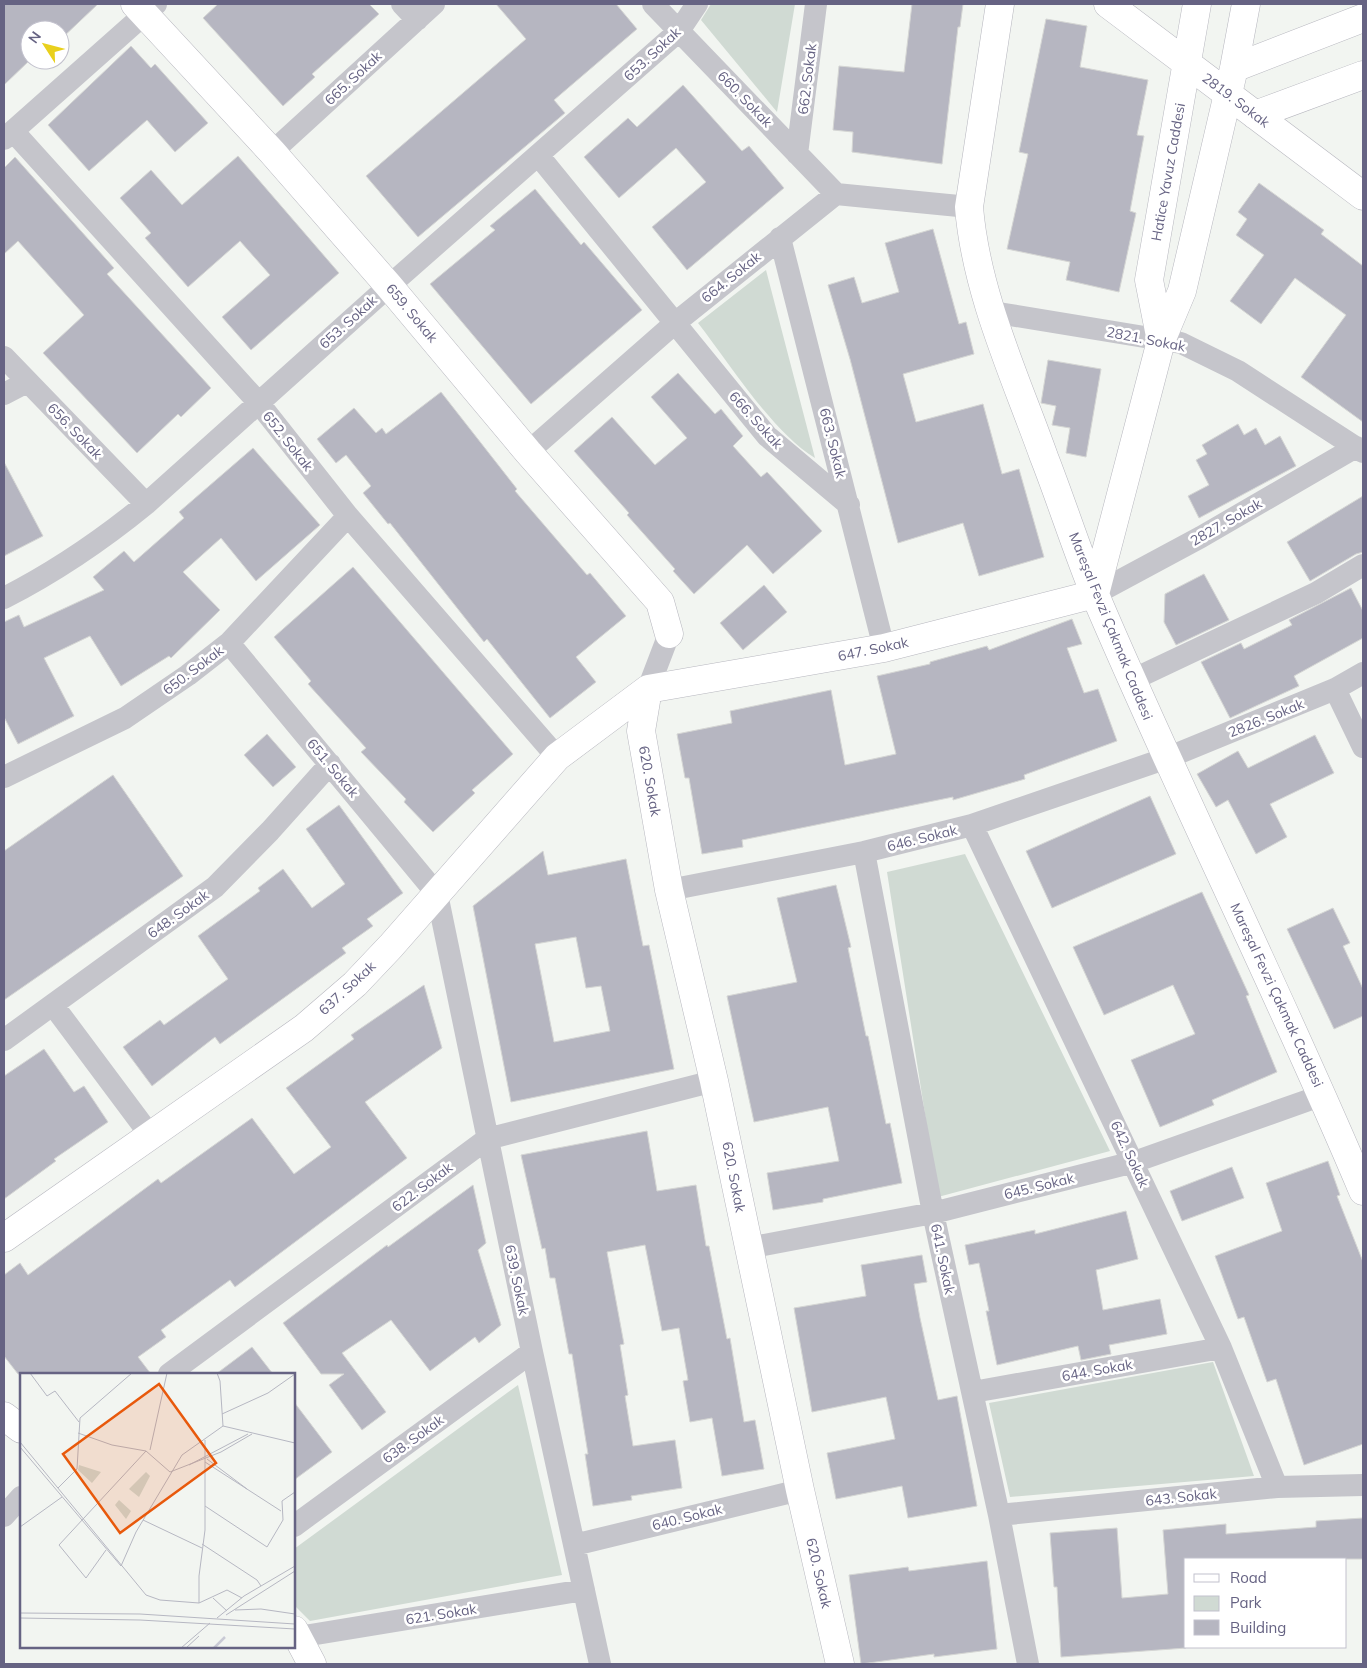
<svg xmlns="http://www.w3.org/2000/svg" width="1367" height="1668" viewBox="0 0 1367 1668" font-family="Mulish,sans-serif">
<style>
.green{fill:#d0dad3}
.building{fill:#b6b6c1;stroke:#d5d6d4;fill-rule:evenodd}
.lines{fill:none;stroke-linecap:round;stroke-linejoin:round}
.secondary-casing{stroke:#b7b7bf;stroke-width:29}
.street{stroke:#c5c5cb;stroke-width:22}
.secondary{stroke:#fff;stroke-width:28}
.labels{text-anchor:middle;stroke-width:5;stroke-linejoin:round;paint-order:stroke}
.street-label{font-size:14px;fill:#666383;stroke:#fff}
.inset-river{fill:none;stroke:#c9cad5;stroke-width:2.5}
.inset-road{fill:none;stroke:#b6b7c2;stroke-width:1}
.view{fill:#e8590c;fill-opacity:0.15;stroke:#e8590c;stroke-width:2.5}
.inset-edge{fill:none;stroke:#666383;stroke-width:2.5}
</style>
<rect width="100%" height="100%" fill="#f2f5f1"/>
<path class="green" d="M 711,4 L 795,4 L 777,112 L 701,20 Z
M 766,270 L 815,458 C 772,432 730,364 698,323 Z
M 965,854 L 1110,1151 L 938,1197 L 887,872 Z
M 1213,1362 L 1254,1476 L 1010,1497 L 989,1403 Z
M 518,1385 L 562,1575 L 310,1621 L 294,1605 L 294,1549 Z"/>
<path class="building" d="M 4,4 L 98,4 L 60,40 L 60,30 L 30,30 L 30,60 L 4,85 Z
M 218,4 L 369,4 L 379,14 L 312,74 L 315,77 L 283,106 L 203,18 Z
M 496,4 L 616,4 L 637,29 L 554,100 L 565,113 L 418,237 L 366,176 L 526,39 Z
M 912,4 L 963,4 L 960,27 L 958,27 L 942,164 L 852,152 L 853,132 L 833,130 L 839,66 L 904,72 Z
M 1046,19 L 1087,26 L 1080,67 L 1148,80 L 1137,135 L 1144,136 L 1130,211 L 1136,213 L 1119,292 L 1066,280 L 1070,262 L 1007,249 L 1028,154 L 1019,152 Z
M 131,46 L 151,68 L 155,64 L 208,123 L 175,152 L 147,120 L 89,171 L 48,125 Z
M 683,85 L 742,151 L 749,146 L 784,188 L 687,270 L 652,227 L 706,182 L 676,148 L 619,198 L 584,157 L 628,118 L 637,127 Z
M 238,156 L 339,273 L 251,350 L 222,317 L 270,275 L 240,241 L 188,287 L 145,238 L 151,233 L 120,198 L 151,170 L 182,205 Z
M 15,157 L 114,268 L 107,274 L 211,388 L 181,417 L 178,414 L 137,453 L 43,353 L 84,315 L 18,241 L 4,254 L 4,168 Z
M 1259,183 L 1324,230 L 1321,234 L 1363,266 L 1363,422 L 1301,377 L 1346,315 L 1295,278 L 1261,324 L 1230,301 L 1264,255 L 1236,235 L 1247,219 L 1238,212 Z
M 535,189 L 581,245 L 584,242 L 642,310 L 531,404 L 430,284 L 495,230 L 490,226 Z
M 933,229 L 959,324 L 966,322 L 974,354 L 903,374 L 916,422 L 983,404 L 1002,474 L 1019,469 L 1044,557 L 979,576 L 963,523 L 898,543 L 850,359 L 828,285 L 854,277 L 862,303 L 899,292 L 885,243 Z
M 1048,360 L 1101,369 L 1086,457 L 1066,453 L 1070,428 L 1052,425 L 1056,406 L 1041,403 Z
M 678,373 L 715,414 L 721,409 L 743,436 L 733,446 L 761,477 L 767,472 L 822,531 L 773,574 L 747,545 L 694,594 L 673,571 L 675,569 L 627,515 L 629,513 L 574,451 L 612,417 L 655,465 L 687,438 L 651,397 Z
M 441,392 L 517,489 L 515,491 L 587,575 L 590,573 L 626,616 L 576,657 L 596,682 L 550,718 L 487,639 L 484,642 L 390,523 L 388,524 L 363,493 L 371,486 L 346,455 L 336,463 L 317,439 L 354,408 L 376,433 L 382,428 L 386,434 Z
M 1238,424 L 1244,435 L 1256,428 L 1265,445 L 1280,436 L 1296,466 L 1199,518 L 1188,496 L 1209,485 L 1196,460 L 1207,454 L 1202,445 Z
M 253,448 L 320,525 L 256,581 L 221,538 L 183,572 L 220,610 L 171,658 L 169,656 L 121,686 L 90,636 L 44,658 L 74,716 L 18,744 L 4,717 L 4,622 L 19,615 L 24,627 L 104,590 L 93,577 L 124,551 L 134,562 L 184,518 L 179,512 Z
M 4,462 L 43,536 L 4,556 Z
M 1363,496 L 1363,552 L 1356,554 L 1310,581 L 1287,542 Z
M 353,567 L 513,754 L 472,790 L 475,793 L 433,832 L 404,802 L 406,799 L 361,752 L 366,748 L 308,684 L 311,681 L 274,637 Z
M 1204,574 L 1229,620 L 1176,645 L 1164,622 L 1165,594 Z
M 764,585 L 787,612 L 743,650 L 720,623 Z
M 1351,588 L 1363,611 L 1363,638 L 1294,676 L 1299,686 L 1230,718 L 1201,662 L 1241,643 L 1244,649 L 1292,625 L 1289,620 Z
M 1072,619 L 1082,644 L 1067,648 L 1084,693 L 1098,689 L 1117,741 L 1024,775 L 1025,779 L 953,800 L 953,797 L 742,840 L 743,847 L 702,854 L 689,778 L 685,778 L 677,734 L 732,723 L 730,711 L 831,690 L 845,765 L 896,754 L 877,676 L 930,664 L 930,662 L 987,646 L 989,650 Z
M 267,734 L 296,767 L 273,787 L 244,755 Z
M 1315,735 L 1334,773 L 1270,804 L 1287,837 L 1256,854 L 1228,800 L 1216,807 L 1197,774 L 1238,751 L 1248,768 Z
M 113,775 L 183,876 L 4,1000 L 4,851 Z
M 1150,796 L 1176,854 L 1052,908 L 1026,851 Z
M 339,805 L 403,893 L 367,919 L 373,926 L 342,948 L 346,953 L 220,1044 L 215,1037 L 152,1086 L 123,1047 L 160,1020 L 164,1025 L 228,979 L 198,936 L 260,891 L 258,888 L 283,869 L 312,908 L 345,884 L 306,829 Z
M 543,851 L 548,875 L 626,859 L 643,946 L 649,945 L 674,1069 L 511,1102 L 473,906 ZM 576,937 L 586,988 L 601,986 L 610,1031 L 554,1042 L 535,944 Z
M 836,885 L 851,947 L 848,948 L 866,1036 L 868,1036 L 886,1124 L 890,1123 L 902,1183 L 823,1199 L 823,1202 L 773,1210 L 767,1173 L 839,1161 L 828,1107 L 754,1122 L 727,996 L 797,982 L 777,898 Z
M 1202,892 L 1249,995 L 1246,996 L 1277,1072 L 1212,1100 L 1214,1105 L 1160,1127 L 1131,1060 L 1195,1034 L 1173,985 L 1104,1015 L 1073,947 Z
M 1333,908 L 1350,943 L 1343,946 L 1363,989 L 1363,1016 L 1334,1029 L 1287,929 Z
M 424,985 L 442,1048 L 365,1102 L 407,1158 L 235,1287 L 230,1280 L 161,1330 L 166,1337 L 138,1357 L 151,1374 L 18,1374 L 4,1356 L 4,1275 L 20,1263 L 28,1275 L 158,1179 L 161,1183 L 252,1118 L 294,1174 L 331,1147 L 286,1088 L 354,1039 L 351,1035 Z
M 44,1049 L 74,1092 L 84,1086 L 108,1122 L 54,1159 L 56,1161 L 4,1199 L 4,1076 Z
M 647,1131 L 657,1191 L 696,1185 L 706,1246 L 709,1246 L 727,1339 L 730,1338 L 744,1422 L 755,1420 L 764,1469 L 722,1476 L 712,1418 L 690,1422 L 683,1381 L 688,1380 L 679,1328 L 662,1331 L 645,1245 L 607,1252 L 624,1344 L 620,1345 L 628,1395 L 625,1396 L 633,1446 L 675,1440 L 682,1488 L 631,1496 L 632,1500 L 593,1506 L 585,1454 L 588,1454 L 572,1354 L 569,1354 L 555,1278 L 550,1278 L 545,1248 L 542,1249 L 521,1155 Z
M 1328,1161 L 1340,1195 L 1337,1196 L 1363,1262 L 1363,1444 L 1304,1465 L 1276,1379 L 1267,1382 L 1244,1317 L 1238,1319 L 1215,1256 L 1282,1231 L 1266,1183 Z
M 1232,1167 L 1244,1198 L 1182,1221 L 1170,1191 Z
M 473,1185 L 486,1243 L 478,1250 L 501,1325 L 479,1343 L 475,1337 L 430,1371 L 391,1320 L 342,1353 L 386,1412 L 362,1430 L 329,1385 L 344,1374 L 321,1374 L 283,1323 L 387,1245 L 388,1247 Z
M 1126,1211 L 1138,1259 L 1096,1270 L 1103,1310 L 1160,1299 L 1167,1334 L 1109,1345 L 1111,1354 L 1081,1360 L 1078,1346 L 997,1365 L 986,1311 L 989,1311 L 979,1263 L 969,1265 L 965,1245 L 1035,1230 L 1035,1234 Z
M 922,1255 L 927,1282 L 914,1284 L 920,1318 L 938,1400 L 957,1396 L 977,1506 L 908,1518 L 902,1486 L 836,1499 L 827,1453 L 895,1439 L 886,1397 L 812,1412 L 794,1308 L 866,1296 L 861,1265 Z
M 252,1347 L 273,1374 L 216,1374 Z
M 294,1402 L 332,1452 L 294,1480 Z
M 1363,1518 L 1363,1559 L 1186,1559 L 1186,1648 L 1061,1657 L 1057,1587 L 1054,1587 L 1050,1533 L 1117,1528 L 1122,1598 L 1168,1594 L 1163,1530 L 1226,1524 L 1226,1534 L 1316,1527 L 1316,1521 Z
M 987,1561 L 997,1649 L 934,1657 L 934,1654 L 861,1664 L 849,1575 L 908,1567 L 909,1571 Z"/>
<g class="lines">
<defs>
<path id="secondary" d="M 135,4 L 272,152 L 389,286 L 528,452 L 660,602 L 669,634
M 1000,4 L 969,207 C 976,293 1015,376 1044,457 C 1062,503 1077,551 1096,597 C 1181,797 1279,991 1363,1191
M 1108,4 L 1363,196
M 1234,68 L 1363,18
M 1255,115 L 1363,75
M 1161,341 L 1149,280 L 1197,4
M 648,689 L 641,731 L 669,890 L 714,1081 L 800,1490 L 840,1664
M 4,1238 L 304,1028 L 355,984 L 391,946 L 557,757 L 648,689 L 884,648 L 1095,594 L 1161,341 L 1182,291 L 1234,68 L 1246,4
M 4,1416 L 21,1429
M 294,1630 L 312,1664"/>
</defs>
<use href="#secondary" class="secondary-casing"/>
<path class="street" d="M 402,4 L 417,20
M 653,4 L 836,194
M 13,131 L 258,402 L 348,516 L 557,757
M 4,139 L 156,4
M 272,152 L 434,4
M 797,154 L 816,4
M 538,155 L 767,436 L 849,505
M 780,238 L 884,648
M 992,312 L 1181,343 L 1238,371 L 1363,452
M 4,357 L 146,504
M 4,394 L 27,382
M 528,452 L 675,323 L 836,194 L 969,207
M 1095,594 L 1201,537 L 1356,447
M 4,598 C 55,572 102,540 146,504 L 389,286 L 679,31 L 697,4
M 229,643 L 437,894 L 532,1352 L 600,1664
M 1132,680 L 1316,593 L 1363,565
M 648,689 L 669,634
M 1335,689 L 1363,747
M 4,777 L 125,718 L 188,675 L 229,643 L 348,516
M 972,825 L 1221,1348 L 1277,1487
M 864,852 L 933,1213 L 999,1515 L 1028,1664
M 669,890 L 864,852 L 972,825 L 1167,758 L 1335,689 L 1363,673
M 53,1005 L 150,1135
M 4,1040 L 215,887 L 270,831 L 330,764
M 748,1248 L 933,1213 L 1134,1162 L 1323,1095
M 169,1374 L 487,1139 L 714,1081
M 973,1392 L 1221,1348
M 999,1515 L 1277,1487 L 1363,1485
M 4,1516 L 21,1497
M 294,1526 L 532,1352
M 574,1545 L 800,1490
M 298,1637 L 584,1590"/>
<use href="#secondary" class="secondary"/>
</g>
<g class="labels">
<g class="street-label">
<text transform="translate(652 54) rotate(-43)" y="5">653. Sokak</text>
<text transform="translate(353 78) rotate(-43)" y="5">665. Sokak</text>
<text transform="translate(807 79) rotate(-83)" y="5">662. Sokak</text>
<text transform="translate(745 99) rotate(46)" y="5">660. Sokak</text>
<text transform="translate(1236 100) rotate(37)" y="5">2819. Sokak</text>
<text transform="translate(1168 172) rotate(-80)" y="5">Hatice Yavuz Caddesi</text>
<text transform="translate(731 277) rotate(-39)" y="5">664. Sokak</text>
<text transform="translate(412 313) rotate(50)" y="5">659. Sokak</text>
<text transform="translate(348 322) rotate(-42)" y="5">653. Sokak</text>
<text transform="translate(1146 339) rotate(11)" y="5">2821. Sokak</text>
<text transform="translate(756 420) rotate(48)" y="5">666. Sokak</text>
<text transform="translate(75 431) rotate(46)" y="5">656. Sokak</text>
<text transform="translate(288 441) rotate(52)" y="5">652. Sokak</text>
<text transform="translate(833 443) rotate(76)" y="5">663. Sokak</text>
<text transform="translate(1226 522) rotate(-30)" y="5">2827. Sokak</text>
<text transform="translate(1111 626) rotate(68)" y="5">Mareşal Fevzi Çakmak Caddesi</text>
<text transform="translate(873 649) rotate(-12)" y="5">647. Sokak</text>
<text transform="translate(193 670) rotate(-37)" y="5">650. Sokak</text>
<text transform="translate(1266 718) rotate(-22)" y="5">2826. Sokak</text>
<text transform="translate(333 768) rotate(50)" y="5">651. Sokak</text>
<text transform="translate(650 781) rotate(80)" y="5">620. Sokak</text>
<text transform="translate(922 838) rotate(-14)" y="5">646. Sokak</text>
<text transform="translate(178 914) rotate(-36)" y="5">648. Sokak</text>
<text transform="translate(347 988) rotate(-43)" y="5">637. Sokak</text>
<text transform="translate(1277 995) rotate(65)" y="5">Mareşal Fevzi Çakmak Caddesi</text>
<text transform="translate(1130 1154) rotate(65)" y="5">642. Sokak</text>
<text transform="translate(734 1177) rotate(79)" y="5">620. Sokak</text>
<text transform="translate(1039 1186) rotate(-14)" y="5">645. Sokak</text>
<text transform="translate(422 1187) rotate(-37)" y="5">622. Sokak</text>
<text transform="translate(943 1259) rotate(78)" y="5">641. Sokak</text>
<text transform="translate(517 1280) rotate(78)" y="5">639. Sokak</text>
<text transform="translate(1097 1370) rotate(-10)" y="5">644. Sokak</text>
<text transform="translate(413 1439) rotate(-36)" y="5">638. Sokak</text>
<text transform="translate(1181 1497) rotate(-6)" y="5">643. Sokak</text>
<text transform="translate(687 1517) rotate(-14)" y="5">640. Sokak</text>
<text transform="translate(819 1573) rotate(77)" y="5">620. Sokak</text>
<text transform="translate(441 1614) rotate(-9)" y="5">621. Sokak</text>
</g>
</g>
<g transform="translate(20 1373)">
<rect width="275" height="275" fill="#f2f5f1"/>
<path d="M 59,92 L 81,99 L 72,110 L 58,97 ZM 126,99 L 130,103 L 119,124 L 109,116 ZM 99,127 L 111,138 L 106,146 L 95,132 Z" fill="#d0dad3"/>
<path class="inset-river" d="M 194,275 L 205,264"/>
<path class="inset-road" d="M 10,0 L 27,23 L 35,18 L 59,49M 202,41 L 248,20 L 275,1M 203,53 L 275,70M 58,60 L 92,72 L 126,78 L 150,99 L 201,79 L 232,61M 0,69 L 126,222 L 140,227 L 179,230 L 207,217 L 222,225M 0,74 L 101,193M 130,77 L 147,0M 187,86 L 227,116M 185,89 L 261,138M 169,92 L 228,61M 38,115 L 57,96 L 60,45 L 112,0M 185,133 L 247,174 L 263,147M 123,147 L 182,175M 263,147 L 262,128 L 275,119M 0,154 L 42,124M 182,171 L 237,207 L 241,213M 86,177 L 66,205 L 39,172 L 126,78M 101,193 L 116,159 L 162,82 L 203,53 L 200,8 L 197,0M 193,225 L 207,238M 179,230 L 179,203 L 185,157 L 185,67M 215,237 L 241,236 L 275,241M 0,240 L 120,241 L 275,251M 206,242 L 275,198M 0,245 L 120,247 L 275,256M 197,245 L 224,223 L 275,193M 161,275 L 190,250M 166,275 L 179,263"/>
<path class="view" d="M 139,11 L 196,90 L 100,160 L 43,81 Z"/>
<rect width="275" height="275" class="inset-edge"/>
</g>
<rect width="1367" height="1668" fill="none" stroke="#666383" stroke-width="10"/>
<rect x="1184" y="1558" width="162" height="90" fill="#ffffff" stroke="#c2c1cd"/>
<rect x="1194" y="1574" width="25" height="8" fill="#ffffff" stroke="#c2c1cd"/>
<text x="1230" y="1583" font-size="15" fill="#666383">Road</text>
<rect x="1194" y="1596" width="25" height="15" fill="#d0dad3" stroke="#c2c1cd"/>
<text x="1230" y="1608" font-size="15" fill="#666383">Park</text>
<rect x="1194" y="1620" width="25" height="15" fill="#b6b6c1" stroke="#c2c1cd"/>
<text x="1230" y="1633" font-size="15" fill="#666383">Building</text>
<g transform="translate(45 45) rotate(306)"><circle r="24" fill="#ffffff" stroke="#c2c1cd"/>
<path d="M0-4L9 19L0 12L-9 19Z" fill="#e9d01d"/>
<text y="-8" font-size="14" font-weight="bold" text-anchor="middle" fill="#666383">N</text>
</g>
</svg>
